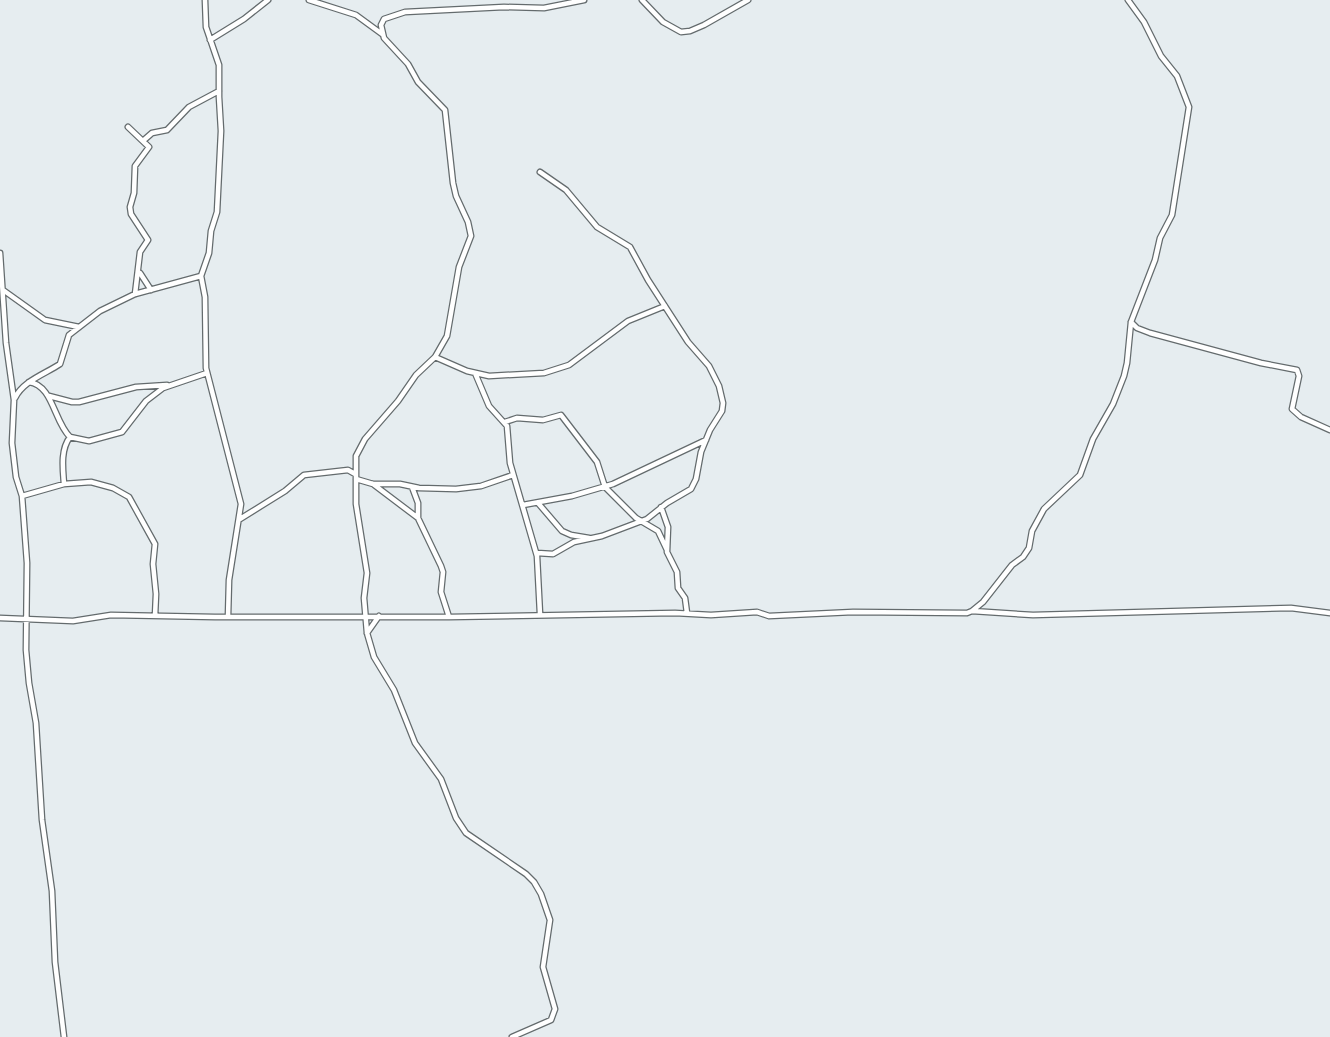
<svg xmlns="http://www.w3.org/2000/svg" width="1330" height="1037" viewBox="0 0 1330 1037" font-family="Arial,sans-serif">
<style>
.lines{fill:none;stroke-linecap:round;stroke-linejoin:round}
.minor-casing{stroke:#646b6d;stroke-width:7}
.minor{stroke:#fff;stroke-width:4.5}
</style>
<rect width="100%" height="100%" fill="#e6edf0"/>
<g class="lines">
<defs>
<path id="minor" d="M 205,0 L 206,27 L 219,65 L 219,97 L 221,131 L 217,212 L 211,231 L 209,253 L 201,276 L 205,297 L 206,368 L 241,504 L 229,580 L 228,617
M 309,0 L 356,15 L 382,34
M 642,0 L 663,22 L 681,32 L 690,31 L 704,25 L 748,0
M 210,40 L 244,19 L 268,0
M 128,127 L 149,147 L 135,166 L 134,193 L 130,207 L 131,214 L 148,240 L 140,252 L 135,294
M 144,140 L 152,133 L 167,130 L 189,107 L 219,91
M 0,253 L 6,343 L 14,400 L 12,443 L 16,477 L 22,496 L 27,563 L 26,650 L 29,683 L 36,723 L 42,820 L 52,891 L 55,962 L 64,1037
M 140,273 L 151,290
M 3,290 L 45,320 L 79,327
M 1131,322 L 1137,328 L 1150,333 L 1261,363 L 1297,370 L 1299,376 L 1292,409 L 1301,417 L 1330,430
M 435,357 L 467,371 L 489,376 L 544,373 L 569,365 L 628,321 L 665,306
M 475,373 L 489,406 L 507,426 L 510,463 L 537,556 L 540,614
M 29,382 C 53,385 54,422 70,437
M 49,396 L 72,402 L 79,402 L 136,387 L 167,385
M 15,398 C 23,381 45,374 60,364 L 69,335 L 100,311 L 135,294 L 201,276
M 505,422 L 517,418 L 543,420 L 561,415 L 597,462 L 605,487 L 636,518 L 658,531 L 667,550
M 356,479 L 373,484 L 400,484 L 419,488 L 456,489 L 481,486 L 513,475
M 64,484 C 63,470 60,450 70,437 L 89,441 L 122,432 L 146,401 L 163,388 L 207,373
M 373,484 L 418,518 L 441,566 L 443,572 L 441,592 L 449,617
M 412,487 L 418,503 L 418,518
M 22,496 L 64,484 L 91,482 L 113,488 L 129,497 L 155,544 L 153,564 L 156,594 L 155,616
M 538,503 L 562,531 L 571,535 L 589,538
M 523,505 L 572,496 L 613,484 L 706,440
M 661,507 L 668,527 L 667,552 L 677,572 L 678,588 L 685,598 L 687,613
M 240,519 L 285,491 L 304,475 L 348,470 L 355,474
M 537,553 L 553,554 L 574,542 L 602,536 L 647,519 L 667,503 L 691,489 L 696,479 L 701,452 L 710,430 L 722,411 L 723,403 L 719,386 L 709,366 L 688,342 L 648,280 L 630,247 L 597,227 L 566,190 L 540,172
M 972,611 L 983,602 L 1012,565 L 1023,557 L 1029,548 L 1032,531 L 1044,509 L 1080,475 L 1093,439 L 1113,404 L 1124,376 L 1127,363 L 1131,322 L 1155,260 L 1160,238 L 1172,215 L 1189,107 L 1177,76 L 1161,56 L 1144,22 L 1128,0
M 0,618 L 73,621 L 111,615 L 215,617 L 449,617 L 675,613 L 711,615 L 757,612 L 769,616 L 853,612 L 967,613 L 972,611 L 1033,615 L 1291,608 L 1330,613
M 367,633 L 379,616
M 512,1037 L 551,1020 L 555,1009 L 543,967 L 550,920 L 541,894 L 534,882 L 526,874 L 466,833 L 456,818 L 441,779 L 415,743 L 394,690 L 374,657 L 367,633 L 364,598 L 367,573 L 356,504 L 356,456 L 365,439 L 398,401 L 416,375 L 435,357 L 447,336 L 459,267 L 471,236 L 468,222 L 456,196 L 453,183 L 445,110 L 418,82 L 408,64 L 384,38 L 381,25 L 384,19 L 405,12 L 504,7 L 544,8 L 584,0"/>
</defs>
<use href="#minor" class="minor-casing"/>
<use href="#minor" class="minor"/>
</g>
</svg>
